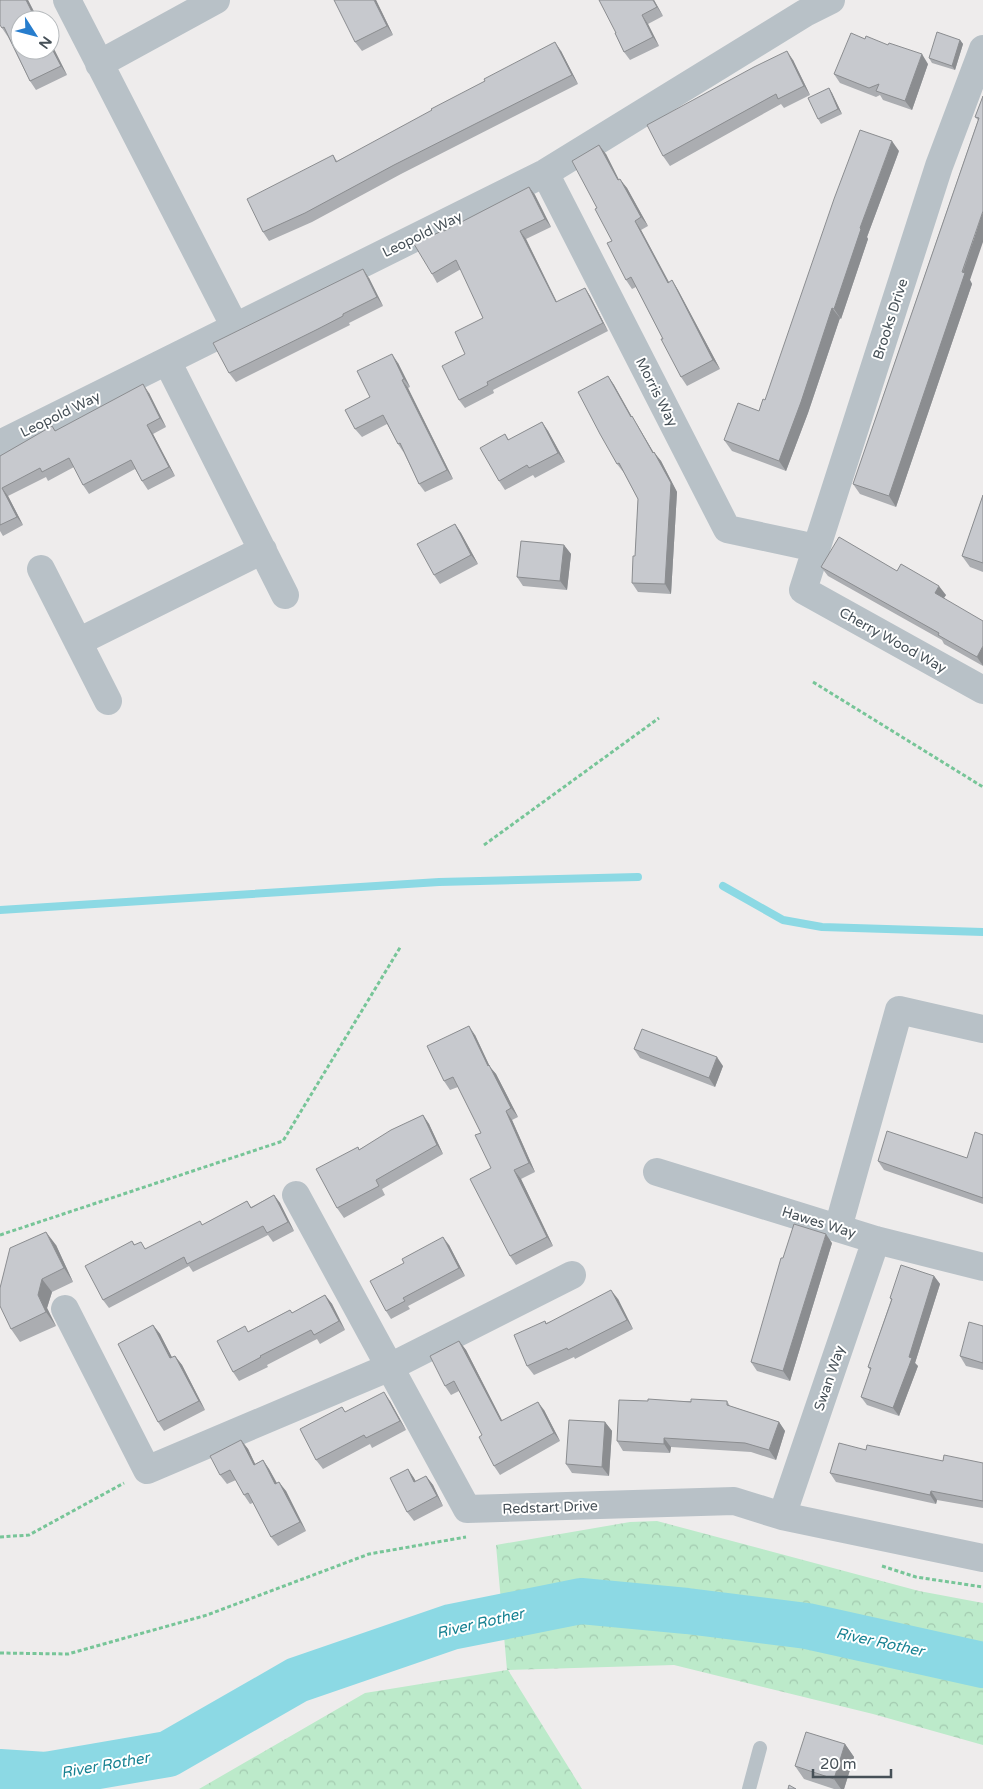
<svg xmlns="http://www.w3.org/2000/svg" width="983" height="1789" viewBox="0 0 983 1789" font-family="'Varela Round',sans-serif">
<style>
.forest{fill:url(#forest-crowns)}
.lines{fill:none;stroke-linecap:round;stroke-linejoin:round}
.stream{stroke:#8cd9e4;stroke-width:8}
.river{stroke:#8cd9e4;stroke-width:46}
.path{stroke:#77c598;stroke-width:3;stroke-dasharray:4 2.5;stroke-linecap:butt}
.service{stroke:#b8c1c7;stroke-width:14}
.minor{stroke:#b8c1c7;stroke-width:28}
.wall{fill:#abadb1}
.shaded-wall{fill:#8b8d90}
.building{fill:#c7c9ce;stroke:#8b8d90}
.labels{text-anchor:middle;stroke-width:4;stroke-linejoin:round;paint-order:stroke}
.street-label{font-size:14px;fill:#465057;stroke:#fff}
.water-label{font-size:15px;font-style:italic;fill:#178292;stroke:#fff}
</style>
<defs>
<pattern id="forest-crowns" width="20" height="18" patternUnits="userSpaceOnUse" patternTransform="scale(1.25)"><rect width="20" height="18" fill="#bceaca"/><path d="M2 6a3 3 0 1 1 6 0M12 15a3 3 0 1 1 6 0" fill="none" stroke="#a3cab0"/></pattern>
</defs>
<rect width="100%" height="100%" fill="#eeecec"/>
<path class="forest" d="M 657,1521 L 919,1591 L 983,1603 L 983,1745 L 873,1714 L 674,1665 L 508,1670 L 582,1789 L 199,1789 L 365,1693 L 507,1670 L 496,1545 L 630,1522 Z"/>
<g class="lines">
<path class="stream" d="M 723,886 L 783,920 L 822,927 L 983,932
M 0,910 L 439,882 L 638,877"/>
<path class="river" d="M 0,1772 L 46,1775 L 168,1754 L 297,1680 L 451,1627 L 581,1601 L 687,1611 L 807,1626 L 983,1665"/>
<path class="path" d="M 813,682 L 983,787
M 484,845 L 659,718
M 0,1235 L 283,1141 L 401,946
M 0,1537 L 29,1535 L 124,1483
M 882,1566 L 916,1577 L 983,1587
M 0,1653 L 68,1654 L 207,1615 L 369,1554 L 466,1537"/>
<path class="service" d="M 749,1789 L 760,1748"/>
<path class="minor" d="M 67,0 L 235,327
M 983,49 L 939,166 L 803,590 L 983,690
M 99,64 L 216,0
M 545,173 L 727,529 L 816,548
M 167,361 L 285,595
M 0,444 L 545,173 L 805,13 L 831,0
M 41,569 L 108,701
M 78,642 L 263,550
M 657,1172 L 876,1240 L 983,1267
M 296,1195 L 467,1509 L 734,1501 L 782,1516 L 983,1558
M 838,1228 L 899,1010 L 983,1029
M 65,1309 L 147,1470 L 390,1367 L 572,1275
M 782,1516 L 876,1240"/>
</g>
<path class="wall" d="M 0,0 L 28,0 L 36,15 L 50,41 L 67,75 L 36,90 L 30,81 L 8,37 L 2,28 Z
M 376,0 L 393,35 L 362,51 L 355,42 Z
M 654,0 L 663,16 L 648,24 L 659,46 L 630,60 L 624,52 L 615,33 Z
M 960,40 L 963,44 L 955,70 L 932,63 L 929,58 Z
M 561,51 L 578,84 L 401,174 L 312,222 L 269,241 L 263,232 L 333,155 L 337,161 Z
M 793,60 L 810,95 L 784,108 L 781,104 L 670,166 L 663,156 Z
M 928,64 L 912,110 L 883,100 L 880,95 L 876,97 L 840,83 L 834,74 Z
M 829,88 L 832,93 L 842,114 L 821,124 L 818,119 Z
M 983,96 L 970,280 L 972,284 L 896,507 L 860,494 L 853,484 L 978,120 L 975,117 Z
M 899,151 L 867,237 L 868,239 L 841,319 L 840,318 L 808,413 L 786,471 L 732,451 L 724,440 L 759,411 Z
M 606,154 L 619,180 L 627,188 L 648,226 L 641,230 L 669,282 L 672,280 L 678,290 L 720,369 L 687,386 L 681,377 L 663,339 L 636,287 L 632,289 L 626,280 L 612,241 L 597,208 Z
M 529,187 L 535,195 L 551,227 L 526,239 L 557,302 L 585,288 L 590,296 L 608,331 L 493,390 L 494,393 L 465,408 L 459,400 L 465,354 L 483,318 L 461,269 L 437,283 L 432,274 L 444,231 Z
M 369,278 L 383,306 L 349,323 L 350,325 L 236,382 L 229,373 Z
M 398,363 L 410,387 L 408,388 L 453,479 L 425,492 L 419,484 L 404,453 L 398,444 L 387,424 L 362,437 L 355,429 L 370,397 Z
M 608,376 L 614,385 L 632,417 L 638,426 L 654,453 L 661,461 L 677,492 L 671,594 L 638,592 L 632,583 L 635,556 L 638,499 L 624,473 L 617,464 Z
M 149,393 L 166,427 L 153,434 L 175,476 L 148,490 L 142,481 L 135,469 L 89,494 L 83,485 L 74,467 L 48,481 L 46,477 L 8,496 L 23,525 L 3,536 L 0,531 L 0,456 L 52,426 L 56,431 Z
M 542,422 L 548,431 L 565,462 L 535,478 L 533,475 L 505,490 L 499,481 L 505,434 L 509,440 Z
M 983,495 L 983,572 L 970,567 L 962,556 Z
M 455,524 L 461,533 L 478,564 L 440,584 L 434,575 Z
M 564,545 L 571,554 L 567,590 L 523,586 L 517,577 Z
M 821,567 L 897,571 L 946,595 L 944,598 L 983,666 L 944,644 L 942,640 L 828,576 Z
M 475,1035 L 490,1067 L 496,1074 L 518,1117 L 512,1120 L 535,1172 L 521,1179 L 553,1246 L 516,1265 L 510,1256 L 491,1168 L 481,1133 L 458,1087 L 450,1090 L 444,1081 Z
M 634,1049 L 723,1066 L 715,1087 L 640,1058 Z
M 423,1115 L 429,1124 L 443,1154 L 382,1189 L 385,1195 L 344,1218 L 337,1208 L 360,1149 Z
M 983,1135 L 983,1204 L 884,1170 L 878,1161 L 967,1158 Z
M 274,1195 L 280,1203 L 294,1231 L 273,1242 L 268,1235 L 193,1272 L 189,1266 L 109,1308 L 103,1300 L 132,1241 L 135,1245 L 146,1249 L 203,1225 L 247,1201 L 251,1207 Z
M 832,1243 L 790,1381 L 757,1371 L 751,1362 L 783,1258 Z
M 56,1245 L 73,1282 L 52,1292 L 47,1308 L 56,1326 L 20,1342 L 11,1329 Z
M 449,1245 L 465,1276 L 408,1306 L 410,1309 L 391,1319 L 386,1311 Z
M 934,1276 L 940,1284 L 915,1363 L 918,1366 L 899,1416 L 867,1405 L 861,1397 L 870,1370 L 868,1367 L 891,1300 L 890,1298 Z
M 325,1295 L 332,1304 L 345,1330 L 320,1344 L 317,1339 L 267,1365 L 268,1367 L 239,1381 L 233,1372 L 249,1331 L 290,1310 L 292,1313 Z
M 618,1299 L 633,1329 L 575,1359 L 574,1357 L 534,1375 L 527,1366 L 545,1321 L 546,1323 Z
M 153,1325 L 160,1334 L 172,1358 L 175,1356 L 182,1365 L 205,1410 L 164,1431 L 158,1422 Z
M 983,1326 L 983,1370 L 966,1366 L 960,1356 Z
M 459,1341 L 466,1350 L 502,1421 L 544,1410 L 560,1441 L 500,1475 L 494,1466 L 482,1435 L 459,1391 L 451,1395 L 445,1386 Z
M 390,1401 L 406,1430 L 372,1448 L 370,1444 L 323,1469 L 316,1460 L 342,1407 L 345,1412 Z
M 648,1401 L 727,1401 L 730,1406 L 779,1422 L 785,1431 L 776,1460 L 751,1452 L 671,1447 L 670,1453 L 623,1451 L 617,1441 Z
M 605,1422 L 612,1431 L 609,1476 L 572,1473 L 566,1464 Z
M 241,1440 L 248,1449 L 255,1464 L 263,1460 L 269,1469 L 277,1483 L 286,1491 L 306,1531 L 278,1546 L 271,1537 L 253,1503 L 250,1504 L 244,1495 L 236,1480 L 227,1484 L 220,1475 Z
M 866,1450 L 943,1461 L 983,1463 L 983,1508 L 937,1500 L 936,1504 L 836,1482 L 830,1473 Z
M 408,1469 L 416,1482 L 426,1476 L 433,1485 L 443,1506 L 414,1521 L 407,1512 Z
M 845,1744 L 854,1757 L 844,1789 L 834,1789 L 804,1779 L 795,1766 Z"/>
<path class="shaded-wall" d="M 26,0 L 28,0 L 38,20 L 34,16 Z
M 374,0 L 376,0 L 393,35 L 387,26 Z
M 653,0 L 654,0 L 663,16 L 657,7 Z
M 642,15 L 648,24 L 659,46 L 653,37 Z
M 960,40 L 963,44 L 955,70 L 952,66 Z
M 50,41 L 67,75 L 61,66 L 50,45 Z
M 555,42 L 561,51 L 578,84 L 572,75 Z
M 787,51 L 793,60 L 810,95 L 804,86 Z
M 922,54 L 928,64 L 912,110 L 905,101 Z
M 829,88 L 832,93 L 842,114 L 838,109 Z
M 892,141 L 899,151 L 867,237 L 868,239 L 841,319 L 834,309 L 860,228 Z
M 599,145 L 606,154 L 624,190 L 618,180 Z
M 620,179 L 627,188 L 648,226 L 641,217 Z
M 529,187 L 535,195 L 551,227 L 545,219 Z
M 983,211 L 983,242 L 970,280 L 972,284 L 896,507 L 889,496 Z
M 635,221 L 641,230 L 674,292 L 668,283 Z
M 520,231 L 526,239 L 561,311 L 556,302 Z
M 363,269 L 369,278 L 383,306 L 377,297 Z
M 672,280 L 678,290 L 720,369 L 713,360 Z
M 585,288 L 590,296 L 608,331 L 603,323 Z
M 832,308 L 840,318 L 808,413 L 786,471 L 779,461 Z
M 392,354 L 398,363 L 410,387 L 404,379 Z
M 608,376 L 614,385 L 637,426 L 631,417 Z
M 402,380 L 408,388 L 453,479 L 447,470 Z
M 143,384 L 149,393 L 166,427 L 160,418 Z
M 632,416 L 638,426 L 659,462 L 653,453 Z
M 542,422 L 548,431 L 565,462 L 558,453 Z
M 147,425 L 153,434 L 175,476 L 169,467 Z
M 654,452 L 661,461 L 677,492 L 671,594 L 665,584 Z
M 2,488 L 8,496 L 23,525 L 17,517 Z
M 455,524 L 461,533 L 478,564 L 471,555 Z
M 564,545 L 571,554 L 567,590 L 560,581 Z
M 939,586 L 946,595 L 941,602 L 935,593 Z
M 983,646 L 983,666 L 977,657 Z
M 469,1026 L 475,1035 L 490,1067 L 496,1074 L 518,1117 L 511,1108 L 488,1066 Z
M 717,1057 L 723,1066 L 715,1087 L 709,1078 Z
M 506,1111 L 512,1120 L 535,1172 L 529,1163 Z
M 423,1115 L 429,1124 L 443,1154 L 437,1145 Z
M 514,1170 L 521,1179 L 553,1246 L 547,1237 Z
M 274,1195 L 280,1203 L 294,1231 L 288,1222 Z
M 46,1232 L 56,1245 L 73,1282 L 64,1268 Z
M 826,1234 L 832,1243 L 790,1381 L 783,1371 Z
M 443,1237 L 449,1245 L 465,1276 L 459,1268 Z
M 934,1276 L 940,1284 L 915,1363 L 918,1366 L 899,1416 L 893,1408 Z
M 42,1279 L 52,1292 L 47,1308 L 56,1326 L 46,1312 L 38,1295 Z
M 611,1290 L 618,1299 L 633,1329 L 627,1320 Z
M 325,1295 L 332,1304 L 345,1330 L 339,1321 Z
M 153,1325 L 160,1334 L 177,1367 L 170,1358 Z
M 459,1341 L 466,1350 L 507,1430 L 501,1421 Z
M 175,1356 L 182,1365 L 205,1410 L 199,1401 Z
M 384,1392 L 390,1401 L 406,1430 L 400,1421 Z
M 538,1402 L 544,1410 L 560,1441 L 554,1433 Z
M 605,1422 L 612,1431 L 609,1476 L 602,1467 Z
M 779,1422 L 785,1431 L 776,1460 L 769,1450 Z
M 664,1438 L 671,1447 L 670,1453 L 664,1444 Z
M 241,1440 L 248,1449 L 260,1474 L 254,1465 Z
M 263,1460 L 269,1469 L 282,1493 L 275,1484 Z
M 408,1469 L 414,1478 L 421,1491 L 414,1482 Z
M 426,1476 L 433,1485 L 443,1506 L 437,1496 Z
M 279,1482 L 286,1491 L 306,1531 L 300,1522 Z
M 931,1491 L 937,1500 L 936,1504 L 930,1495 Z
M 845,1744 L 854,1757 L 844,1789 L 841,1789 L 834,1779 Z"/>
<path class="building" d="M 0,0 L 26,0 L 34,16 L 36,15 L 38,20 L 20,20 L 20,50 L 50,50 L 50,45 L 61,66 L 30,81 L 4,27 L 2,28 L 0,25 Z
M 334,0 L 374,0 L 387,26 L 355,42 Z
M 599,0 L 653,0 L 657,7 L 642,15 L 653,37 L 624,52 L 615,33 L 616,33 Z
M 937,32 L 960,40 L 952,66 L 929,58 Z
M 851,33 L 865,39 L 866,36 L 888,45 L 889,43 L 922,54 L 905,101 L 876,91 L 879,84 L 869,88 L 834,74 Z
M 555,42 L 572,75 L 394,165 L 305,213 L 263,232 L 247,199 L 333,155 L 336,162 L 432,110 L 431,109 L 485,81 L 484,79 Z
M 787,51 L 804,86 L 778,99 L 776,94 L 663,156 L 647,125 L 754,67 Z
M 829,88 L 838,109 L 818,119 L 808,98 Z
M 983,96 L 983,211 L 962,272 L 965,273 L 889,496 L 853,484 L 979,118 L 975,117 Z
M 860,130 L 892,141 L 860,228 L 861,229 L 834,309 L 832,308 L 801,402 L 779,461 L 724,440 L 738,403 L 759,411 L 763,399 L 765,400 L 834,199 Z
M 599,145 L 618,180 L 620,179 L 641,217 L 635,221 L 668,283 L 672,280 L 713,360 L 681,377 L 661,339 L 663,339 L 631,277 L 626,280 L 607,243 L 612,241 L 595,209 L 597,208 L 572,161 Z
M 529,187 L 545,219 L 520,231 L 556,302 L 585,288 L 603,323 L 487,382 L 488,385 L 459,400 L 442,366 L 465,354 L 455,332 L 483,318 L 456,260 L 432,274 L 414,244 L 444,230 L 444,231 Z
M 363,269 L 377,297 L 343,314 L 343,316 L 318,329 L 229,373 L 213,343 Z
M 392,354 L 404,379 L 402,380 L 447,470 L 419,484 L 400,443 L 398,444 L 383,415 L 355,429 L 345,410 L 370,397 L 357,371 Z
M 608,376 L 631,417 L 632,416 L 653,453 L 654,452 L 671,483 L 665,584 L 632,583 L 633,556 L 635,556 L 638,499 L 619,463 L 617,464 L 600,434 L 578,392 Z
M 143,384 L 160,418 L 147,425 L 169,467 L 142,481 L 131,460 L 83,485 L 69,458 L 42,472 L 40,468 L 2,488 L 17,517 L 0,525 L 0,456 L 52,426 L 55,431 Z
M 542,422 L 558,453 L 529,468 L 527,465 L 499,481 L 480,448 L 505,434 L 508,440 Z
M 983,495 L 983,563 L 962,556 Z
M 455,524 L 471,555 L 434,575 L 417,544 Z
M 839,537 L 897,571 L 901,564 L 939,586 L 935,593 L 983,621 L 983,646 L 977,657 L 938,635 L 939,633 L 821,567 Z
M 521,541 L 564,545 L 560,581 L 517,577 Z
M 469,1026 L 488,1066 L 489,1065 L 511,1108 L 506,1111 L 529,1163 L 514,1170 L 547,1237 L 510,1256 L 470,1179 L 491,1168 L 475,1135 L 481,1133 L 453,1077 L 444,1081 L 427,1046 Z
M 642,1029 L 717,1057 L 709,1078 L 634,1049 Z
M 423,1115 L 437,1145 L 376,1180 L 379,1186 L 337,1208 L 316,1169 L 358,1147 L 359,1150 L 391,1130 Z
M 887,1131 L 967,1158 L 975,1132 L 983,1135 L 983,1198 L 878,1161 Z
M 274,1195 L 288,1222 L 267,1233 L 263,1226 L 187,1264 L 184,1257 L 103,1300 L 85,1266 L 132,1241 L 134,1245 L 141,1242 L 145,1249 L 200,1221 L 202,1225 L 247,1201 L 251,1208 Z
M 794,1224 L 826,1234 L 783,1371 L 751,1362 L 781,1258 L 783,1258 Z
M 46,1232 L 64,1268 L 42,1279 L 38,1295 L 46,1312 L 11,1329 L 0,1306 L 0,1288 L 10,1248 Z
M 443,1237 L 459,1268 L 403,1298 L 405,1301 L 386,1311 L 370,1281 L 404,1263 L 402,1259 Z
M 901,1265 L 934,1276 L 909,1357 L 912,1358 L 893,1408 L 861,1397 L 871,1368 L 868,1367 L 892,1299 L 890,1298 Z
M 611,1290 L 627,1320 L 568,1350 L 567,1348 L 527,1366 L 514,1335 L 545,1321 L 546,1324 Z
M 325,1295 L 339,1321 L 314,1335 L 311,1330 L 260,1356 L 261,1357 L 233,1372 L 217,1341 L 245,1326 L 248,1332 L 290,1310 L 292,1313 Z
M 969,1322 L 983,1326 L 983,1363 L 960,1356 Z
M 153,1325 L 170,1358 L 175,1356 L 199,1401 L 158,1422 L 118,1344 Z
M 459,1341 L 501,1421 L 538,1402 L 554,1433 L 494,1466 L 479,1437 L 482,1435 L 454,1381 L 445,1386 L 430,1356 Z
M 384,1392 L 400,1421 L 366,1438 L 364,1435 L 316,1460 L 300,1429 L 342,1407 L 345,1412 Z
M 648,1399 L 691,1402 L 691,1399 L 727,1401 L 727,1405 L 779,1422 L 769,1450 L 745,1443 L 664,1438 L 664,1444 L 617,1441 L 619,1400 L 648,1401 Z
M 569,1420 L 605,1422 L 602,1467 L 566,1464 Z
M 241,1440 L 254,1465 L 263,1460 L 275,1484 L 279,1482 L 300,1522 L 271,1537 L 248,1493 L 244,1495 L 230,1470 L 220,1475 L 210,1456 Z
M 839,1443 L 866,1450 L 867,1445 L 943,1461 L 944,1455 L 983,1463 L 983,1501 L 931,1491 L 930,1495 L 830,1473 Z
M 408,1469 L 414,1482 L 426,1476 L 437,1496 L 407,1512 L 390,1478 Z
M 806,1732 L 845,1744 L 834,1779 L 795,1766 Z
M 789,1785 L 796,1789 L 788,1789 Z"/>
<g class="labels">
<g class="street-label">
<text transform="translate(422 234) rotate(-26)" y="5">Leopold Way</text>
<text transform="translate(890 319) rotate(-72)" y="5">Brooks Drive</text>
<text transform="translate(657 392) rotate(63)" y="5">Morris Way</text>
<text transform="translate(60 414) rotate(-26)" y="5">Leopold Way</text>
<text transform="translate(893 640) rotate(29)" y="5">Cherry Wood Way</text>
<text transform="translate(819 1222) rotate(17)" y="5">Hawes Way</text>
<text transform="translate(829 1378) rotate(-71)" y="5">Swan Way</text>
<text transform="translate(550 1507) rotate(-2)" y="5">Redstart Drive</text>
</g>
<g class="water-label">
<text transform="translate(480 1623) rotate(-13)" y="5">River Rother</text>
<text transform="translate(880 1642) rotate(12)" y="5">River Rother</text>
<text transform="translate(105 1765) rotate(-10)" y="5">River Rother</text>
</g>
</g>
<g transform="translate(35 35) rotate(126)"><circle r="24" fill="#ffffff" stroke="#b5b9bc"/>
<path d="M0-4L9 19L0 12L-9 19Z" fill="#277dcd"/>
<text y="-8" font-size="14" font-weight="bold" text-anchor="middle" fill="#465057">N</text>
</g>
<path d="M813 1769v8h78v-8" fill="none" stroke="#465057" stroke-width="2.5"/>
<text x="820" y="1769" font-size="15" fill="#465057" stroke="#ffffff" stroke-width="4" paint-order="stroke">20 m</text>
</svg>
